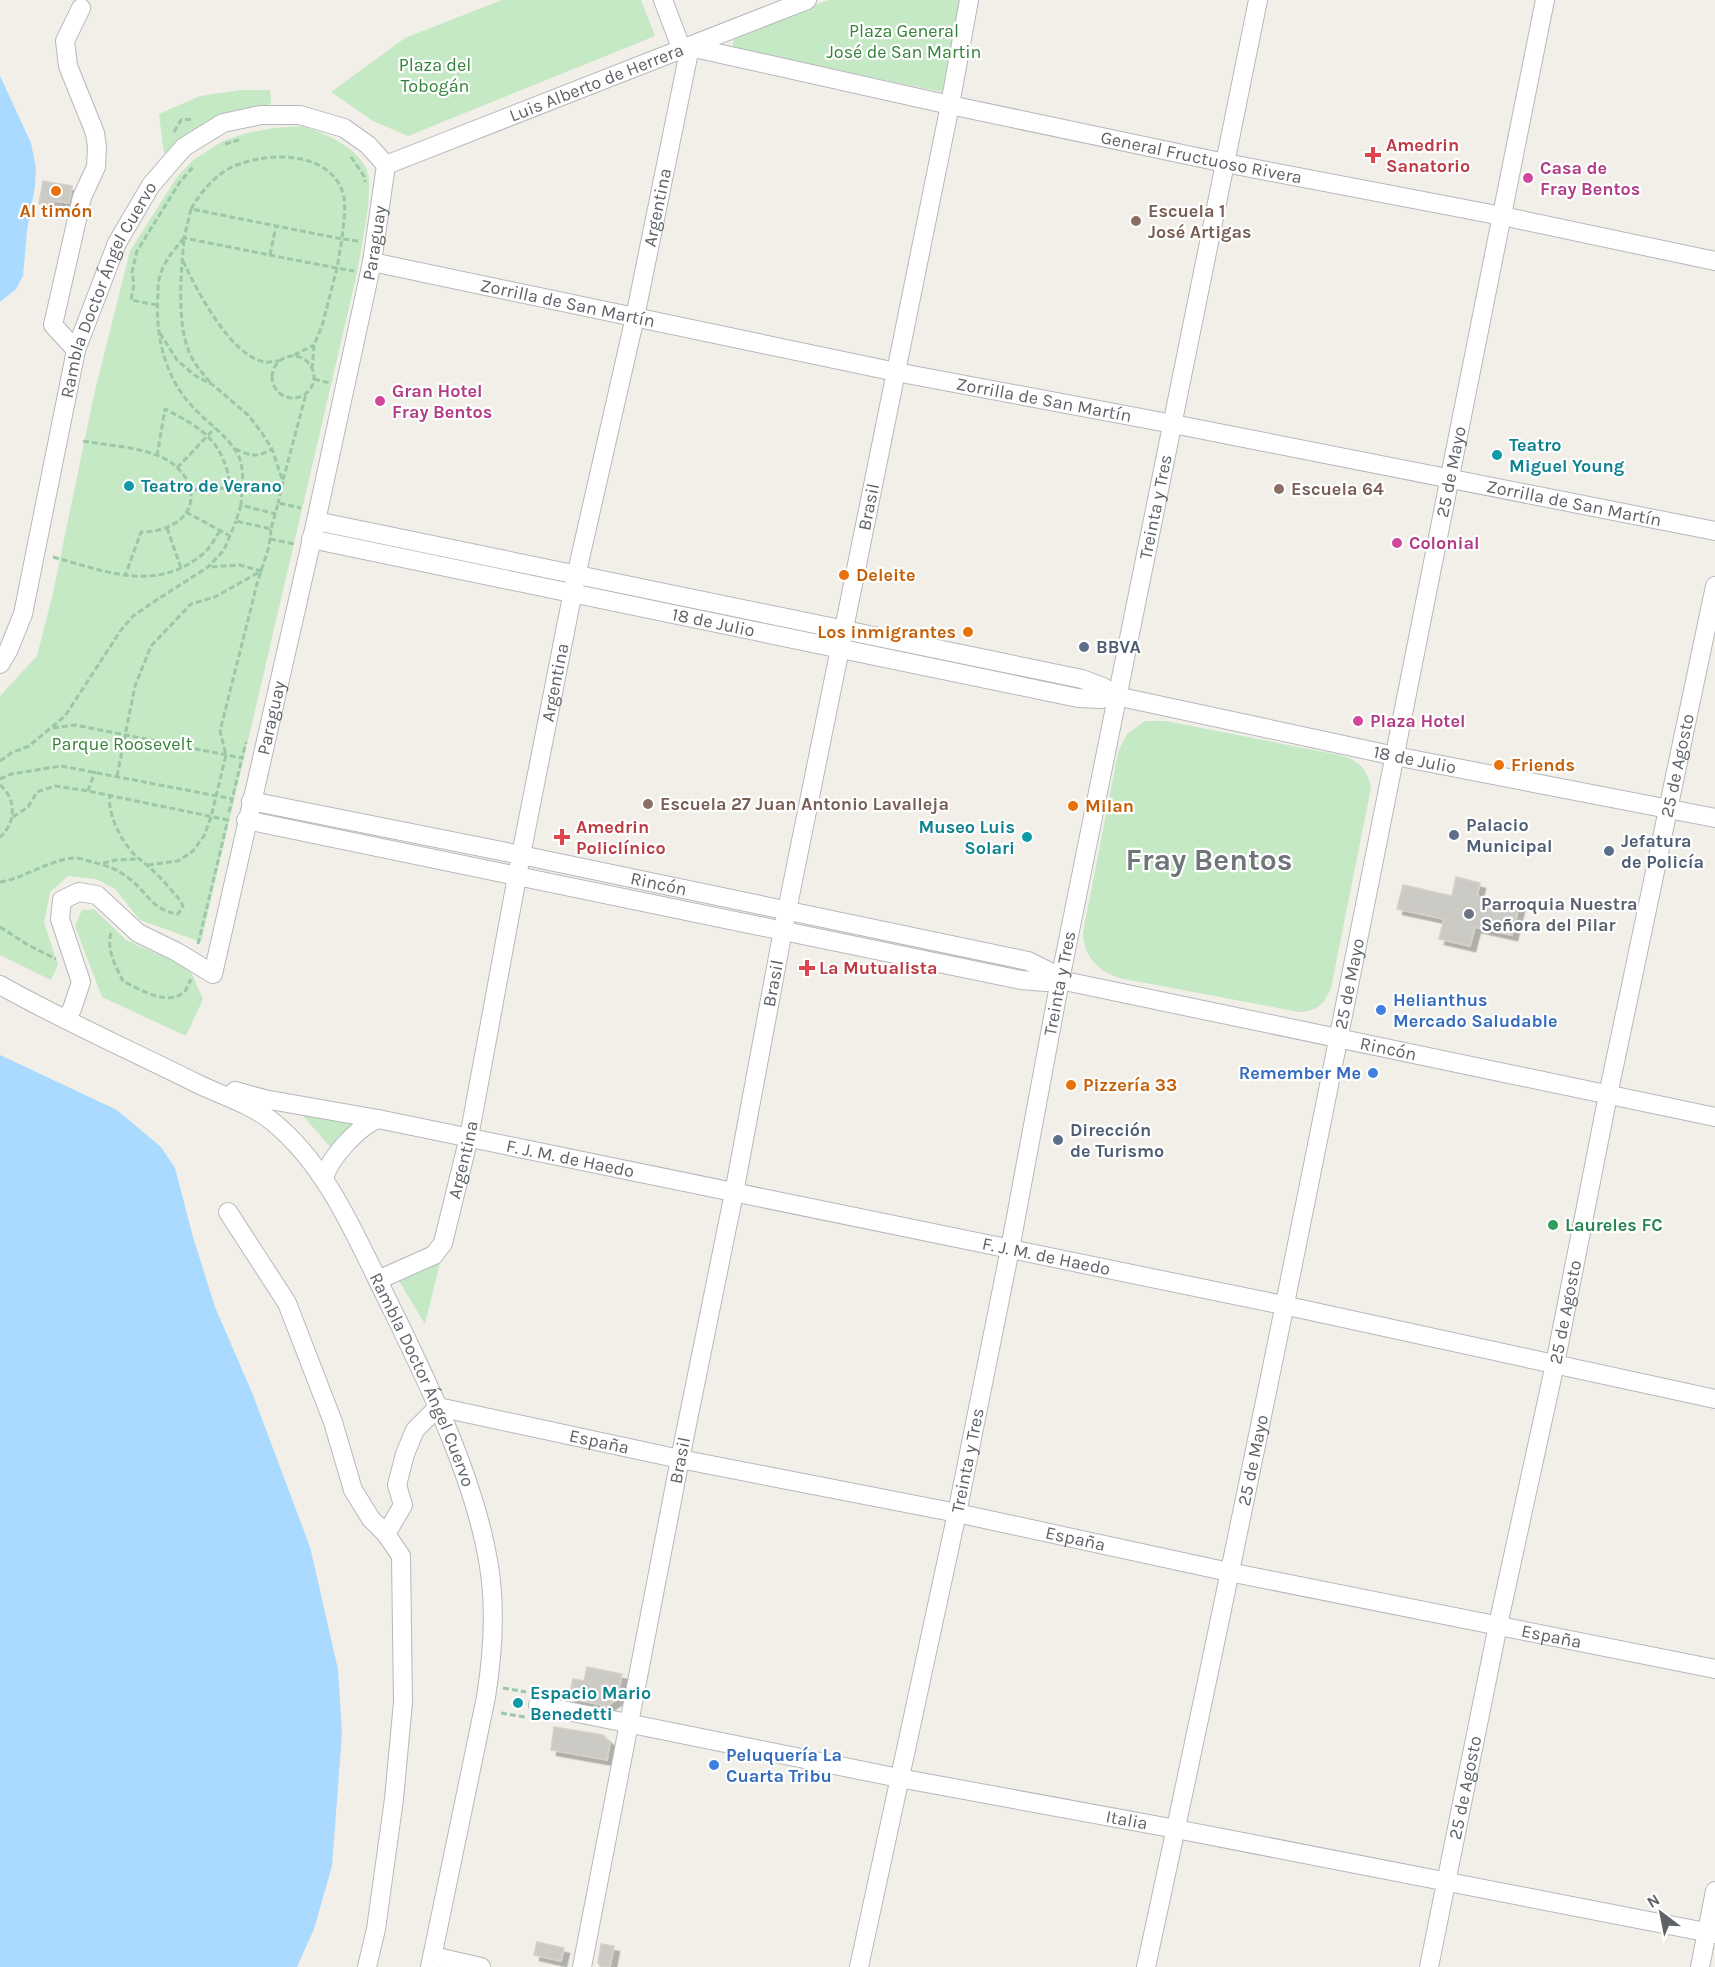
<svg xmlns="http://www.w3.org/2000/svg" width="1715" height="1967" viewBox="0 0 1715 1967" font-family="Karla,sans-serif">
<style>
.green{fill:#c5e8c5}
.water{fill:#aadaff}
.building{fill:#cccac5;stroke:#d6d1c6;stroke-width:1.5;filter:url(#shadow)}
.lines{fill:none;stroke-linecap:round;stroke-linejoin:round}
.minor-casing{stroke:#b5b8bc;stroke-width:20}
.path{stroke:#9cc7a9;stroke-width:3;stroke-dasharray:6 3;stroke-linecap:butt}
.minor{stroke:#fff;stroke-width:18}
.health-dot{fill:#e0444e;stroke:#fff;stroke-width:2}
.hotel-dot{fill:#d1479c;stroke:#fff;stroke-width:2}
.food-dot{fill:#e8710a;stroke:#fff;stroke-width:2}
.education-dot{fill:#8d6e63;stroke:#fff;stroke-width:2}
.culture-dot{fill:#0f9aa8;stroke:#fff;stroke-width:2}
.service-dot{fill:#5c6f8a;stroke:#fff;stroke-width:2}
.worship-dot{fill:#6b7280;stroke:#fff;stroke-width:2}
.shop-dot{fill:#3f7fe0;stroke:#fff;stroke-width:2}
.leisure-dot{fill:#2e9e5b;stroke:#fff;stroke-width:2}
.labels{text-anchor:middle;stroke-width:4.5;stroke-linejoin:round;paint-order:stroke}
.park-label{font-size:18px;fill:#348238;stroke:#fff}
.street-label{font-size:18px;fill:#5f6368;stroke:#fff}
.health-label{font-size:18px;font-weight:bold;fill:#be3a42;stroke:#fff;text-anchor:start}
.hotel-label{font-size:18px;font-weight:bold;fill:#b23c85;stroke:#fff;text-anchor:start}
.food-label{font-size:18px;font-weight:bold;fill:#c56008;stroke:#fff;text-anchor:start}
.education-label{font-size:18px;font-weight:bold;fill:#785e54;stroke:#fff;text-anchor:start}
.culture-label{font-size:18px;font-weight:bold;fill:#0d838f;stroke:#fff;text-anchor:start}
.service-label{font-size:18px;font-weight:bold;fill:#4e5e75;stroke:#fff;text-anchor:start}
.worship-label{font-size:18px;font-weight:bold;fill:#5b616d;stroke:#fff;text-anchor:start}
.shop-label{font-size:18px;font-weight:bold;fill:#366cbe;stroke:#fff;text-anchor:start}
.leisure-label{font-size:18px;font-weight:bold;fill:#27864d;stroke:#fff;text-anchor:start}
.town-label{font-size:30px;font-weight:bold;fill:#70757a;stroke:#fff}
</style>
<defs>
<filter id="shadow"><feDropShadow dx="5.5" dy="5.5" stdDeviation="0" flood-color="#0004"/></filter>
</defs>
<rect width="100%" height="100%" fill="#f1efe8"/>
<path class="green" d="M 502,0 L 641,0 L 655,36 L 408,136 L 373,121 L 331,92 L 405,38 Z
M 828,0 L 960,0 L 942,92 L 732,48 L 734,38 Z
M 241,90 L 270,90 L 271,104 L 218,117 L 186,135 L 164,154 L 159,114 L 200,96 Z
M 303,126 C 326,134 356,146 367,170 C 375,188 359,260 355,282 L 201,942 L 140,920 L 115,889 L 96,879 L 68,876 L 50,892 L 44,923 L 58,964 L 51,980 L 0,955 L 0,696 L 37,656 L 53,593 L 94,395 L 130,251 L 177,177 L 193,160 L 223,141 L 247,133 L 274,128 Z
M 1145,721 L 1166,721 L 1339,755 C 1358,760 1367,768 1371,788 L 1331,988 C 1324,1004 1318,1011 1300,1012 L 1124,979 C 1100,973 1084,959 1083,933 L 1118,752 L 1127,734 Z
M 94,909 L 126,940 L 189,968 L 203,999 L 186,1036 L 102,997 L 75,926 L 82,910 Z
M 306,1115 L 356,1124 L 333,1150 L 303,1116 Z
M 441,1259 L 425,1324 L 399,1281 Z"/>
<path class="water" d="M 0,76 L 31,143 L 36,168 L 35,186 L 27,230 L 23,276 L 16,289 L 0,302 Z
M 0,1055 L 117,1110 L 161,1147 L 175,1168 L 193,1237 L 215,1307 L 253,1395 L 310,1547 L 338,1669 L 342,1733 L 332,1866 L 314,1929 L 297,1967 L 0,1967 Z"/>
<path class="building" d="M 43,181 L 72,186 L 69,203 L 54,201 L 53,207 L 39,204 Z
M 1456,877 L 1480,883 L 1477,896 L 1519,906 L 1512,935 L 1475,927 L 1470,946 L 1439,939 L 1444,919 L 1397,909 L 1403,885 L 1452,896 Z
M 587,1667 L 622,1674 L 617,1699 L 607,1706 L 569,1698 L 573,1679 L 584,1681 Z
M 554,1727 L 603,1735 L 610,1742 L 607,1760 L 551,1750 Z
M 537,1942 L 564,1948 L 561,1961 L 534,1955 Z
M 601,1944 L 614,1946 L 610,1967 L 601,1967 L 598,1963 Z"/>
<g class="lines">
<defs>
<g id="minor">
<path d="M 663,0 L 682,50"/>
<path id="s1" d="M 386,165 L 807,0"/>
<path id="s2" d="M 372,262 L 896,372 L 1173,424 L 1715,531"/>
<path d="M 76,350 L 53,325 L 82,197 L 96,167 L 97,147 L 95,133 L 68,66 L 65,41 L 81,8"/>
<path id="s3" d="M 316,521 L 1082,679 L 1103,687 L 1116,696 L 1395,756 L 1715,818"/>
<path id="s4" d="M 311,539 L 1078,698 L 1101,699 L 1116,696"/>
<path id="s5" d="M 0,664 L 8,651 L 23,614 L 76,350 L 117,243 L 151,185 L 184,147 L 223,123 L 261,115 L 300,115 L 344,128 L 368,145 L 386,165"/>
<path id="s6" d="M 251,801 L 521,855 L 1028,961 L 1048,971 L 1060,980"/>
<path id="s7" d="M 246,820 L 1021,980 L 1046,982 L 1060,980 L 1715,1117"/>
<path id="s8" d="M 0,985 C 64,1021 132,1051 198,1084 C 223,1096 251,1104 273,1122 C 328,1167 356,1237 387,1299 C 426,1379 475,1477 489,1566 C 496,1610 493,1653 486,1697 L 430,1967"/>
<path id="s9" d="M 66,1018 L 72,1009 L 81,982 L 60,919 L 62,900 L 79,892 L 97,895 L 138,933 L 177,952 L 213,974 L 316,521 L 372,262 L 386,165"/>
<path d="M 235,1091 L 264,1099 L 378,1119"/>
<path id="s10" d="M 324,1180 C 327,1160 359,1126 378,1119 L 1283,1305 L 1715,1399"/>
<path d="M 228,1212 L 287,1303 L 333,1422 L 353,1490 L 371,1519 L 386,1534 L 401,1556 L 403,1702 L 394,1799 L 376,1929 L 367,1967"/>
<path id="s11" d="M 378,1280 L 434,1255 L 443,1243 L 469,1137 L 521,855 L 576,576 L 635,317 L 690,47 L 950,105 L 1225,163 L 1502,216 L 1715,261"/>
<path id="s12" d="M 386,1534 L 403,1505 L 397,1485 L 405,1454 L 415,1430 L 438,1407 L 680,1459 L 957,1513 L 1229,1572 L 1715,1669"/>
<path id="s13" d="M 538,1705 L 899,1778 L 1176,1829 L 1715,1934"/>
<path d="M 433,1956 L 481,1967"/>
<path id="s14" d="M 582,1967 L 680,1459 L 734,1193 L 783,930 L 950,105 L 969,0"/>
<path id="s15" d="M 859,1967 L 957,1513 L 1010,1249 L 1060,980 L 1258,0"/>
<path id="s16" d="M 1146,1967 C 1288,1313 1413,656 1545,0"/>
<path id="s17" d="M 1429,1967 L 1498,1625 L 1555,1364 L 1608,1095 L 1715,586"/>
<path d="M 1700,1967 L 1715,1891"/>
</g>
</defs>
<use href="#minor" class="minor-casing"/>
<path class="path" d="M 174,132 L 181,120 L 194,119
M 225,144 L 239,140
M 351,157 L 364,176 L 365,182
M 191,209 C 200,194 210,181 225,171 C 259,150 333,148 344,197 C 346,211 343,226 342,239 L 359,241
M 184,238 C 174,250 164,261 160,276 C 158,282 158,289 158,294 C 155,334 164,375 191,405 C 205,421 224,433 236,451 C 246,467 242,488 241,505 L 276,514
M 184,240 C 181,270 177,321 188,349 C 193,363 202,373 212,384
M 270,255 L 276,226
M 183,261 C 196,289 231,357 265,362 C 269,363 275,361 279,361
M 157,305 L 131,300 L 134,284 L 132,272 L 137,251 L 180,182 L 193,167
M 160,333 L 177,360 L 194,375 L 213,385 L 248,415 L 262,433 L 272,449 L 283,482 L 278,503
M 294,355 L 314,345
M272 377a21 21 0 1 1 42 0a21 21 0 1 1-42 0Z
M 312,369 L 314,345 L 322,326 L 337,268 L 342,239 L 191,209 L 184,238 C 241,249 297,261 354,271
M 314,379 L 330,383
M 83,441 C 111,446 145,447 169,461 C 177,466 184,474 188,482 C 201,515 170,532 141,532 L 125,576
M 235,449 C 253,456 255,458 272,449
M 157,456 L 165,409 C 205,430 223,441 231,488
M 177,468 L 215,428
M 283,480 L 306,394
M 191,490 L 242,487
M 241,505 L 236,521 L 271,529 L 278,503 L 301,508
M 186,512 L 230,536
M 167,528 L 181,568
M 270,539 L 294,544
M 53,557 C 105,571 156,594 204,553 C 210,548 215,538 220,531
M 53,728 L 75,725 L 242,758 L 246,742
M 0,761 L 11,753 L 29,746 L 65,716 L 121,630 L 133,616 L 155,601 L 208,567 L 224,550 L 236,521
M 117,776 L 135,686 L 151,646 L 191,604 L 215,597 L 261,571 L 240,565 L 209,567
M 0,779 L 11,774 L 61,766 L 233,799
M 0,785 C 17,799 16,823 0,837
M 88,791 L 95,771
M 229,812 L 242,758
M 13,817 L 28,807 L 37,792 L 55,786 L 88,791 L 228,820
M 103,863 L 116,860 L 138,859
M 148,865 L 178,861 L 193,851 L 204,836 L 211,817 L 226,755 L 220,731 L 258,580 L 269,547 L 271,529
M 0,882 C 25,878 50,859 75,858 C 81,858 88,861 93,862 C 105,865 117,869 127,877 C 146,890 152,911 178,914 L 183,906 L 180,900 C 170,889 160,876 148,866 C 144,862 138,859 134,854 C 121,841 107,813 110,795
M 0,927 L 28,945 L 56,959
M 111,933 C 106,949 116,967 123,981 C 139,989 168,1007 184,992 C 187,989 189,983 191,979
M 198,944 L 228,819
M 503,1688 L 526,1692
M 501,1713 L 525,1717"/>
<use href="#minor" class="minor"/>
</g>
<g class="health-dot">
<path d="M1370 146h6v6h6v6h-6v6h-6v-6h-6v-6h6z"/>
<path d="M559 828h6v6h6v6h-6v6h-6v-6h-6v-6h6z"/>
<path d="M804 959h6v6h6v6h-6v6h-6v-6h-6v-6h6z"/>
</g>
<g class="hotel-dot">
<circle cx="1528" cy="178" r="6"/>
<circle cx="380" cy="401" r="6"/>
<circle cx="1397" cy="543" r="6"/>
<circle cx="1358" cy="721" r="6"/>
</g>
<g class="food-dot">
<circle cx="56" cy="191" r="6"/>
<circle cx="844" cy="575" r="6"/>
<circle cx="968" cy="632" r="6"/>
<circle cx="1499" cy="765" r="6"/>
<circle cx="1073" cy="806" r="6"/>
<circle cx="1071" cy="1085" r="6"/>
</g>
<g class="education-dot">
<circle cx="1136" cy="221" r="6"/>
<circle cx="1279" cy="489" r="6"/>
<circle cx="648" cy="804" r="6"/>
</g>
<g class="culture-dot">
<circle cx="1497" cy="455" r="6"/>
<circle cx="129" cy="486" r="6"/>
<circle cx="1027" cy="837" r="6"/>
<circle cx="518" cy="1703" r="6"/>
</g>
<g class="service-dot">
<circle cx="1084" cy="647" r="6"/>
<circle cx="1454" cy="835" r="6"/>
<circle cx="1609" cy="851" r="6"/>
<circle cx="1058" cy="1140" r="6"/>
</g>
<circle class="worship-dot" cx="1469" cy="914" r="6"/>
<g class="shop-dot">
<circle cx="1381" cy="1010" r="6"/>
<circle cx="1373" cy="1073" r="6"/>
<circle cx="714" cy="1765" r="6"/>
</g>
<circle class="leisure-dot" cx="1553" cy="1225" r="6"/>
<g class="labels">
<g class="park-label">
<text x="904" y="37">Plaza General<tspan x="904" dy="21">José de San Martin</tspan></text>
<text x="435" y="71">Plaza del<tspan x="435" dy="21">Tobogán</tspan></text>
<text x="122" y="750">Parque Roosevelt</text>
</g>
<g class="street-label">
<text dy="6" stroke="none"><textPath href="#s1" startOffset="226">Luis Alberto de Herrera</textPath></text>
<text dy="6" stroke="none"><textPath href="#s11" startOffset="1821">General Fructuoso Rivera</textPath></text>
<text dy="6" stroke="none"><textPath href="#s11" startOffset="1134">Argentina</textPath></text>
<text dy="6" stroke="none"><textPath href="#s9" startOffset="1052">Paraguay</textPath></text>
<text dy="6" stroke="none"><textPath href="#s5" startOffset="392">Rambla Doctor Ángel Cuervo</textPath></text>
<text dy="6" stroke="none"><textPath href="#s2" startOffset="200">Zorrilla de San Martín</textPath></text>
<text dy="6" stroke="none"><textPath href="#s2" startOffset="686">Zorrilla de San Martín</textPath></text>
<text dy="6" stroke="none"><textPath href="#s16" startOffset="1526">25 de Mayo</textPath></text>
<text dy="6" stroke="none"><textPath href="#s2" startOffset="1226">Zorrilla de San Martín</textPath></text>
<text dy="6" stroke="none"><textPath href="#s14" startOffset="1488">Brasil</textPath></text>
<text dy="6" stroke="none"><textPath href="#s15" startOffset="1490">Treinta y Tres</textPath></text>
<text dy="6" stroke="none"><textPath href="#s4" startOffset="411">18 de Julio</textPath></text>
<text dy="6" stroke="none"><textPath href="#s11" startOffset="648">Argentina</textPath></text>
<text dy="6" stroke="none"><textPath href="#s9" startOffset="566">Paraguay</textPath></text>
<text dy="6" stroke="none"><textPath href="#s3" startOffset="1126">18 de Julio</textPath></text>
<text dy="6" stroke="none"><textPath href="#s17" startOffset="1227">25 de Agosto</textPath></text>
<text dy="6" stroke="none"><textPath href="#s6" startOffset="416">Rincón</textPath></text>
<text dy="6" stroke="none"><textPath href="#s14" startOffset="1002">Brasil</textPath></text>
<text dy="6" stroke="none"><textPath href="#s15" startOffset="1004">Treinta y Tres</textPath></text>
<text dy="6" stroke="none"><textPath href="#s16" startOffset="1004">25 de Mayo</textPath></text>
<text dy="6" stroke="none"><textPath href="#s7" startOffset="1166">Rincón</textPath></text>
<text dy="6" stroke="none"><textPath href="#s11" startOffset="162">Argentina</textPath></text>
<text dy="6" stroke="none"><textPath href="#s10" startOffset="280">F. J. M. de Haedo</textPath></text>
<text dy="6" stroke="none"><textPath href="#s10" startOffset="766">F. J. M. de Haedo</textPath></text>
<text dy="6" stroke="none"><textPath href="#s17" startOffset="669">25 de Agosto</textPath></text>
<text dy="6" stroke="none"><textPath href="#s8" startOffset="606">Rambla Doctor Ángel Cuervo</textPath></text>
<text dy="6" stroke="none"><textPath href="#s12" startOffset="310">España</textPath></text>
<text dy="6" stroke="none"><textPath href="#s14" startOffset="516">Brasil</textPath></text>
<text dy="6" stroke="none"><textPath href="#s16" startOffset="518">25 de Mayo</textPath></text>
<text dy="6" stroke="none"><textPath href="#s15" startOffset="518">Treinta y Tres</textPath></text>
<text dy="6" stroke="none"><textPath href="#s12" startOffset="796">España</textPath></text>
<text dy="6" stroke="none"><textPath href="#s12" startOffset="1282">España</textPath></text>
<text dy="6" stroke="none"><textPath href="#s17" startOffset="183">25 de Agosto</textPath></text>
<text dy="6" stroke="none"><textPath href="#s13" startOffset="600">Italia</textPath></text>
</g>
<g class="health-label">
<text x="1386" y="151">Amedrin<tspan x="1386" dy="21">Sanatorio</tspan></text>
<text x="576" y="833">Amedrin<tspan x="576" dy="21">Policlínico</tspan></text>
<text x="819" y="974">La Mutualista</text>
</g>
<g class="hotel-label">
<text x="1540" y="174">Casa de<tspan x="1540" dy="21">Fray Bentos</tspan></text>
<text x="392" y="397">Gran Hotel<tspan x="392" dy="21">Fray Bentos</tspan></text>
<text x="1409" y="549">Colonial</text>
<text x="1370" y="727">Plaza Hotel</text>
</g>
<g class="food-label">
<text x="56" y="217" text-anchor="middle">Al timón</text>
<text x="856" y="581">Deleite</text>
<text x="956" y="638" text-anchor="end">Los inmigrantes</text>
<text x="1511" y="771">Friends</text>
<text x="1085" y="812">Milan</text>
<text x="1083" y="1091">Pizzería 33</text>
</g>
<g class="education-label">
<text x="1148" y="217">Escuela 1<tspan x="1148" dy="21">José Artigas</tspan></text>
<text x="1291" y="495">Escuela 64</text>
<text x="660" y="810">Escuela 27 Juan Antonio Lavalleja</text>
</g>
<g class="culture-label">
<text x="1509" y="451">Teatro<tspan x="1509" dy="21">Miguel Young</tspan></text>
<text x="141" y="492">Teatro de Verano</text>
<text x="1015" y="833" text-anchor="end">Museo Luis<tspan x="1015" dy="21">Solari</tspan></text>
<text x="530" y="1699">Espacio Mario<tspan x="530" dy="21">Benedetti</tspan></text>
</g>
<g class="service-label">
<text x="1096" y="653">BBVA</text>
<text x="1466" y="831">Palacio<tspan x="1466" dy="21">Municipal</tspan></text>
<text x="1621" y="847">Jefatura<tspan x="1621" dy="21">de Policía</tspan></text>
<text x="1070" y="1136">Dirección<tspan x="1070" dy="21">de Turismo</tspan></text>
</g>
<g class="worship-label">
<text x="1481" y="910">Parroquia Nuestra<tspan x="1481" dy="21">Señora del Pilar</tspan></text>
</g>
<g class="shop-label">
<text x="1393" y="1006">Helianthus<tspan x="1393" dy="21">Mercado Saludable</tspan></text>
<text x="1361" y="1079" text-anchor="end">Remember Me</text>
<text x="726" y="1761">Peluquería La<tspan x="726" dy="21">Cuarta Tribu</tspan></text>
</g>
<g class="leisure-label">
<text x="1565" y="1231">Laureles FC</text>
</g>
<g class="town-label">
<text x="1209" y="870">Fray Bentos</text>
</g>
</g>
<g transform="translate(1661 1913) rotate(328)" stroke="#ffffff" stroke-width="4.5" paint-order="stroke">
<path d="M0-4.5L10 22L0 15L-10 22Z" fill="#5f6368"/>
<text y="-9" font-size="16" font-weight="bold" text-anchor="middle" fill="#5f6368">N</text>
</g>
</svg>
